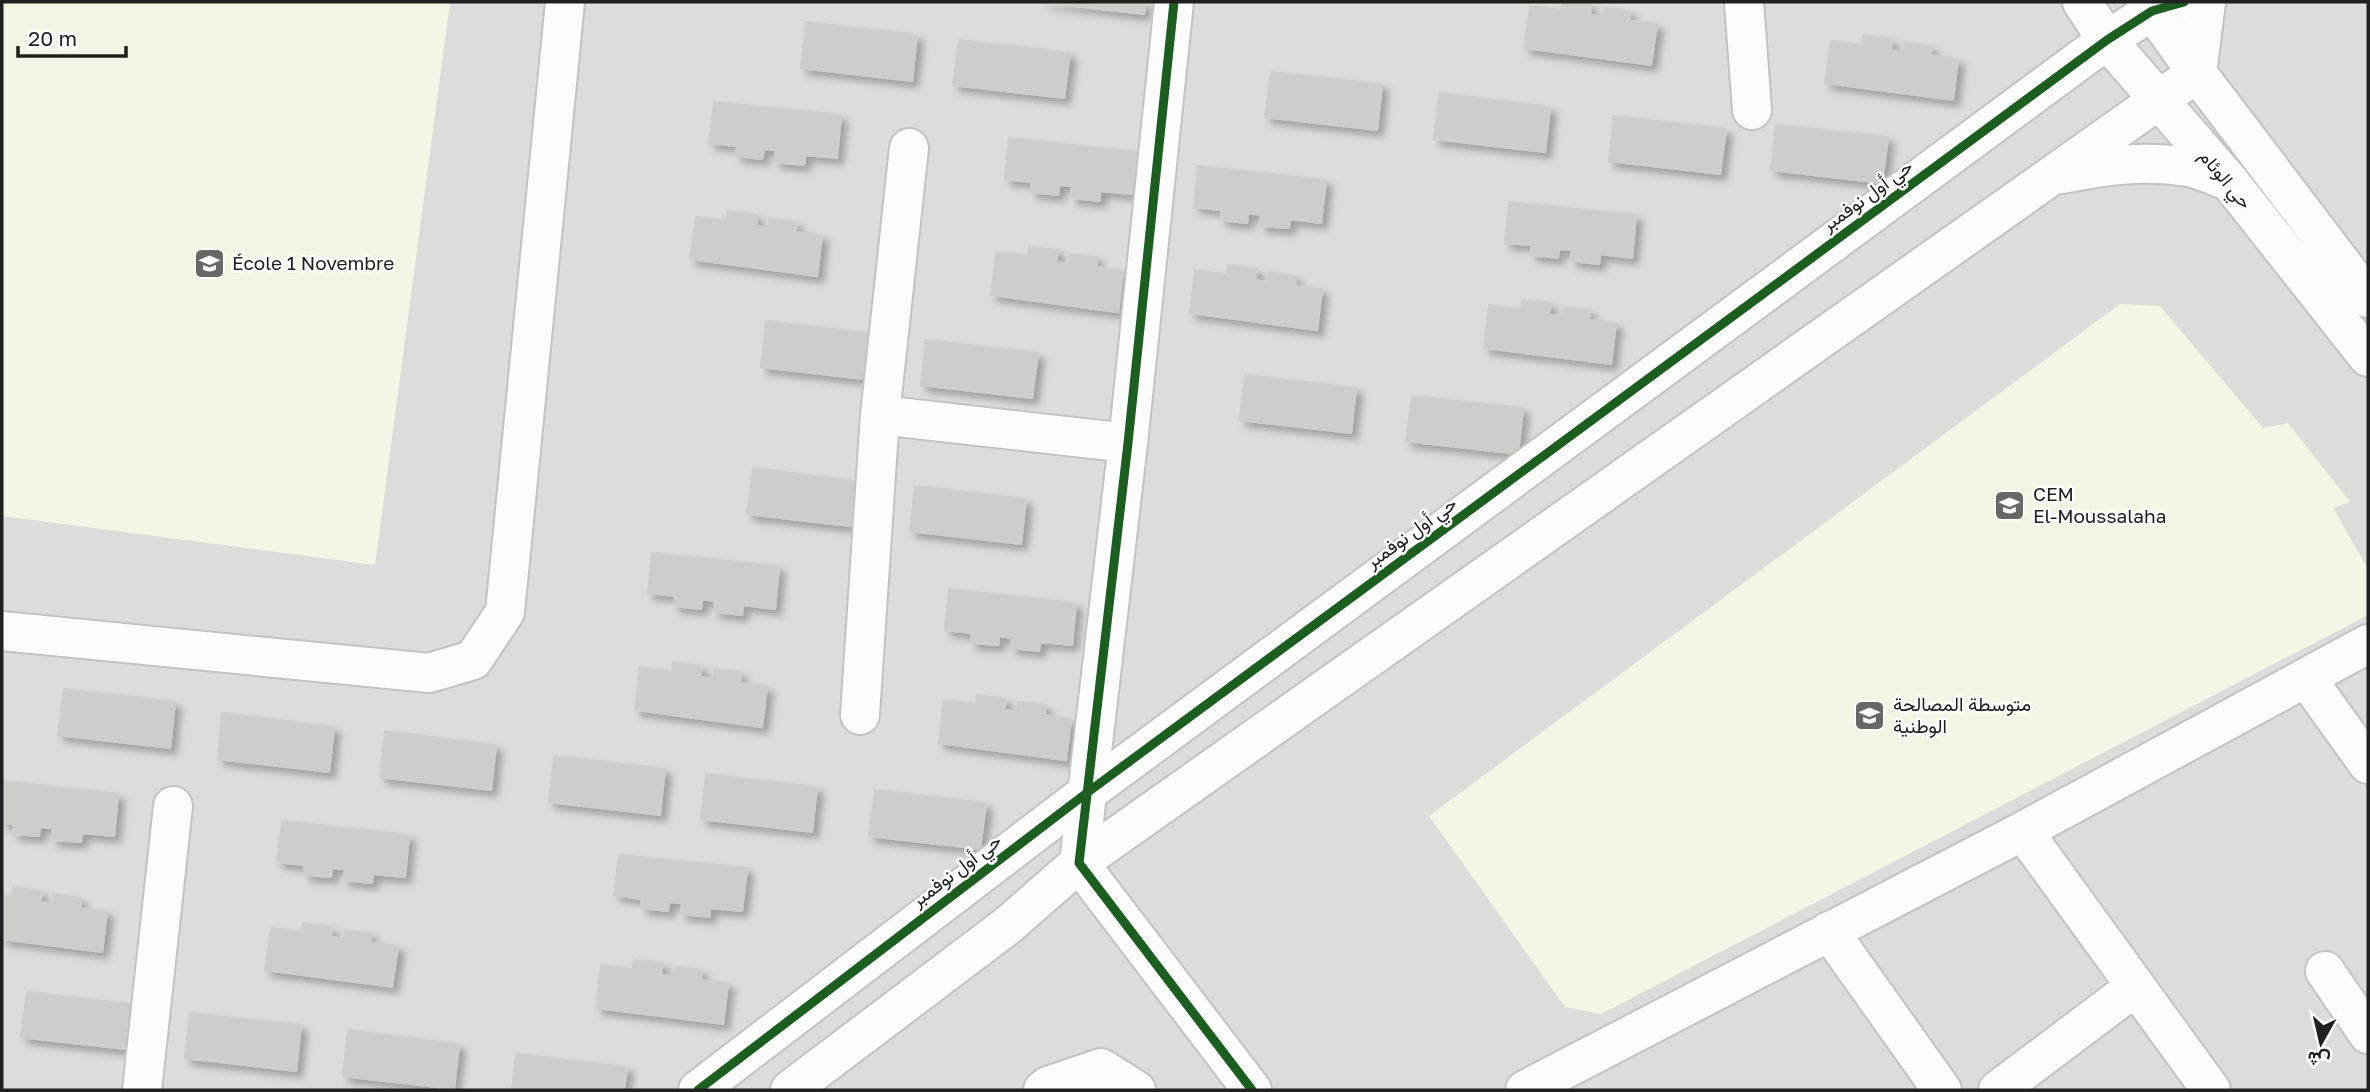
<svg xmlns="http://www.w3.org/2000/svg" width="2370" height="1092" viewBox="0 0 2370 1092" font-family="'Golos Text',Vazirmatn,sans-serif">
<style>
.residential{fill:#dddcda}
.education{fill:#f5f5e6}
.building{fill:#cecdca;stroke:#d0cecb;stroke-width:2;filter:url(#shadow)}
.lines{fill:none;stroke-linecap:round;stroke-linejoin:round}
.minor-casing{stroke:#c3c3c1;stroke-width:42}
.minor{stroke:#fcfcfc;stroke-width:38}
.cycleway-casing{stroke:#fff;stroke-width:13}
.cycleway{stroke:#1b5e20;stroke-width:9}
.labels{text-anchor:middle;stroke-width:5;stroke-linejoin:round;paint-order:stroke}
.street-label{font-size:19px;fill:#202020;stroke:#fff}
.poi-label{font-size:19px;fill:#202020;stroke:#fff;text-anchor:start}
</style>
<defs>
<filter id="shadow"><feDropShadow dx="6" dy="6" stdDeviation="3.5" flood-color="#0004"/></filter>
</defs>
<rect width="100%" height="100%" fill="#edece9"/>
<path class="residential" d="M 2,2 L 2368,2 L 2368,1090 L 2,1090 Z"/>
<path class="education" d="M 3,2 L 450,2 L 375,565 L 2,516 Z
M 2120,304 L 2160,306 L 2263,428 L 2288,423 L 2350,502 L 2333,508 L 2368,569 L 2368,615 L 1601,1014 L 1565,1007 L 1429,816 Z"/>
<path class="building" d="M 1041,2 L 1145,2 L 1144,14 Z
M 1563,2 L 1591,4 L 1590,15 L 1602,17 L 1604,8 L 1630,11 L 1629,21 L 1657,24 L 1651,65 L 1524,48 L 1530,6 L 1561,10 Z
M 806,22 L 917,35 L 912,81 L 801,68 Z
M 1864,35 L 1892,39 L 1891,50 L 1904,52 L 1905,42 L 1932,46 L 1930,55 L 1958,59 L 1953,100 L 1825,83 L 1831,41 L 1862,45 Z
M 959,40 L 1070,53 L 1064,98 L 953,85 Z
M 1271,72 L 1382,84 L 1377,130 L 1265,117 Z
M 1439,93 L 1550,107 L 1545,152 L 1434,139 Z
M 714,102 L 841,115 L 837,158 L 805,155 L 804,165 L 775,162 L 776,150 L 764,149 L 762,159 L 736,156 L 737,146 L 709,143 Z
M 1614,116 L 1726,129 L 1720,174 L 1609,161 Z
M 1776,125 L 1888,137 L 1882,183 L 1771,170 Z
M 1009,138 L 1137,152 L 1132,194 L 1100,191 L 1100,201 L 1071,198 L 1072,186 L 1059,185 L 1058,195 L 1031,192 L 1032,182 L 1005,179 Z
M 1198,166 L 1326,180 L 1321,223 L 1290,219 L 1289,228 L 1260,226 L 1261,215 L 1248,213 L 1247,223 L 1221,220 L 1221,210 L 1194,207 Z
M 1509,202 L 1636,215 L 1632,258 L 1600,254 L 1599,264 L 1571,261 L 1572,250 L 1559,249 L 1558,258 L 1531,255 L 1532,245 L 1505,243 Z
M 728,211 L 757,215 L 756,226 L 769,228 L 769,218 L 797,222 L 795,232 L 822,235 L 817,276 L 690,259 L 696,217 L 727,220 Z
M 1029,247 L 1058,250 L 1056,262 L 1069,264 L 1070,254 L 1097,257 L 1096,267 L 1123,271 L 1118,312 L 991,295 L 996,252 L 1028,256 Z
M 1228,265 L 1257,269 L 1255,280 L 1268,282 L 1269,272 L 1296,276 L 1295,286 L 1322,289 L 1317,330 L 1190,313 L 1195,270 L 1227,275 Z
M 1522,300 L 1551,303 L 1549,315 L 1562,316 L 1564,307 L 1590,310 L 1589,320 L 1616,323 L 1611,364 L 1484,348 L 1489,305 L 1521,309 Z
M 766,321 L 877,334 L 872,380 L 761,367 Z
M 926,340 L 1038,353 L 1032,398 L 921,385 Z
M 1245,375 L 1356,388 L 1351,433 L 1240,420 Z
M 1412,396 L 1523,408 L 1518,454 L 1406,441 Z
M 753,468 L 864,482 L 858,527 L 747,514 Z
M 915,486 L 1026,499 L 1021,544 L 910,531 Z
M 652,553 L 779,566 L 775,609 L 743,605 L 742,615 L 714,612 L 715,601 L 702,599 L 701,609 L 674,606 L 675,596 L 648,593 Z
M 949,589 L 1076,603 L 1072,645 L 1040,642 L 1039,651 L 1011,648 L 1012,638 L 999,636 L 998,645 L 971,643 L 972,633 L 945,630 Z
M 673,662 L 702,666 L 700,677 L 713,679 L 714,669 L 741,672 L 740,683 L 767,686 L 762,727 L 635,710 L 640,667 L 672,672 Z
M 64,689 L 175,702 L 170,748 L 58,735 Z
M 977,695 L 1006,699 L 1004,710 L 1018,712 L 1018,702 L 1046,705 L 1044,715 L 1071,719 L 1066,760 L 939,743 L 944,700 L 976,704 Z
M 222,713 L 334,727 L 329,772 L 218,759 Z
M 385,731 L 496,745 L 491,790 L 380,777 Z
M 554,756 L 665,769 L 660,815 L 549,802 Z
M 706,774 L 817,787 L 812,832 L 701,819 Z
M 2,781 L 118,794 L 114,836 L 82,833 L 81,842 L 52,840 L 53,828 L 40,827 L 39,836 L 13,834 L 14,824 L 2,823 Z
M 875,790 L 986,803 L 980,849 L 869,836 Z
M 282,821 L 409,835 L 405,877 L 373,874 L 372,883 L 343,880 L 345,869 L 332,868 L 331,877 L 304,875 L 305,865 L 277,862 Z
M 619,855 L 747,868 L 742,911 L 710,908 L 710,917 L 681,914 L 682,903 L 669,902 L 668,911 L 641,908 L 642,899 L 614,895 Z
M 13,887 L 42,891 L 40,902 L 53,904 L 54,894 L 81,898 L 80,908 L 107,911 L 102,952 L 2,939 L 2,895 L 12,897 Z
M 303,923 L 332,927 L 331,937 L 344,939 L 345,930 L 371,933 L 370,943 L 398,946 L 392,987 L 265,970 L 271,928 L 302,932 Z
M 634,960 L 663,963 L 661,975 L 674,976 L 675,967 L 702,970 L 701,980 L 728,983 L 723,1024 L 596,1008 L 601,965 L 633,969 Z
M 27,992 L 138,1005 L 133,1050 L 21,1037 Z
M 190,1013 L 301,1025 L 296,1071 L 185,1058 Z
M 348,1030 L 459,1044 L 454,1089 L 343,1076 Z
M 516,1054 L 627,1067 L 624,1090 L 512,1090 Z"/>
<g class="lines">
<defs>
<path id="minor" d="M 1174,2 L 1128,443 L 1079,863 L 1252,1090
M 1744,2 L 1752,110
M 2082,2 L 2107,40 L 2229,181 L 2368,357
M 2146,2 L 2197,73 L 2368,298
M 2063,174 C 2105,165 2145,160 2188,167 C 2202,170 2216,177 2229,181
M 880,415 L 1128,443
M 2,631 L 429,673 L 473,660 L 505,612 L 565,2
M 2307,679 L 2368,764
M 860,715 L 880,415 L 909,148
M 1829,931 L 1942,1090
M 2325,971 L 2368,1034
M 142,1090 L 173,806
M 698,1090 L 1088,792 L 2107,40 L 2152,11 L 2184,2
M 790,1090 L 1007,926 L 1079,863 L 2197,73 L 2206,2
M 1043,1090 L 1048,1086 L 1101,1068 L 1136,1090
M 1525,1090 L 2023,831
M 1998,1090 L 2135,987
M 2211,1090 L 2023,831 L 2368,644"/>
</defs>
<use href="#minor" class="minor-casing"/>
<use href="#minor" class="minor"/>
<defs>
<path id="cycleway" d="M 1174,2 L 1128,443 L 1079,863 L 1252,1090
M 698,1090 L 1088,792 L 2107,40 L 2152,11 L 2184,2"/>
</defs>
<use href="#cycleway" class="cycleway-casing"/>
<use href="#cycleway" class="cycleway"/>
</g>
<defs>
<symbol id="school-square" viewBox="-11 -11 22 22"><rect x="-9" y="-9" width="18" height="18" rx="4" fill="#686766" stroke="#fff"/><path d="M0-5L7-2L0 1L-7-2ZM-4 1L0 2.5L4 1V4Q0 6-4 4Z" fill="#fff"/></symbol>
</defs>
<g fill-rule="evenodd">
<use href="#school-square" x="192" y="246" width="35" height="35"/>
<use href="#school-square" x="1992" y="488" width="35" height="35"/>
<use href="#school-square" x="1852" y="698" width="35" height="35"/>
</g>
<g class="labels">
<g class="street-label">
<text transform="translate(2226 179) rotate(50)" y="7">حي الوئام</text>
<text transform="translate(1867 195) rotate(-36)" y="7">حي أول نوفمبر</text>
<text transform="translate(1411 532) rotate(-36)" y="7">حي أول نوفمبر</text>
<text transform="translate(956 870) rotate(-37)" y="7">حي أول نوفمبر</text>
</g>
<g class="poi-label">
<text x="232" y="270">École 1 Novembre</text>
<text x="2033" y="501">CEM<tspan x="2033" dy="22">El-Moussalaha</tspan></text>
<text x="1893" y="711">متوسطة المصالحة<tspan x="1893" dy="22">الوطنية</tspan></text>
</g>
</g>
<rect width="2370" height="1092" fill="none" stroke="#202020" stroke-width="7"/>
<g transform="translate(2321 1043) rotate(188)" stroke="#ffffff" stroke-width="5" paint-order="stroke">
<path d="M0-5L12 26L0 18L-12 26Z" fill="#202020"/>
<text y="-10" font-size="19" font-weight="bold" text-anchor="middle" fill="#202020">ش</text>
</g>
<path d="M18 46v10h108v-10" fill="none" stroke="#202020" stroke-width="3.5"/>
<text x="28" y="46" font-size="21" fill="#202020" stroke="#ffffff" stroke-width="5" paint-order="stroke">20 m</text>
</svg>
